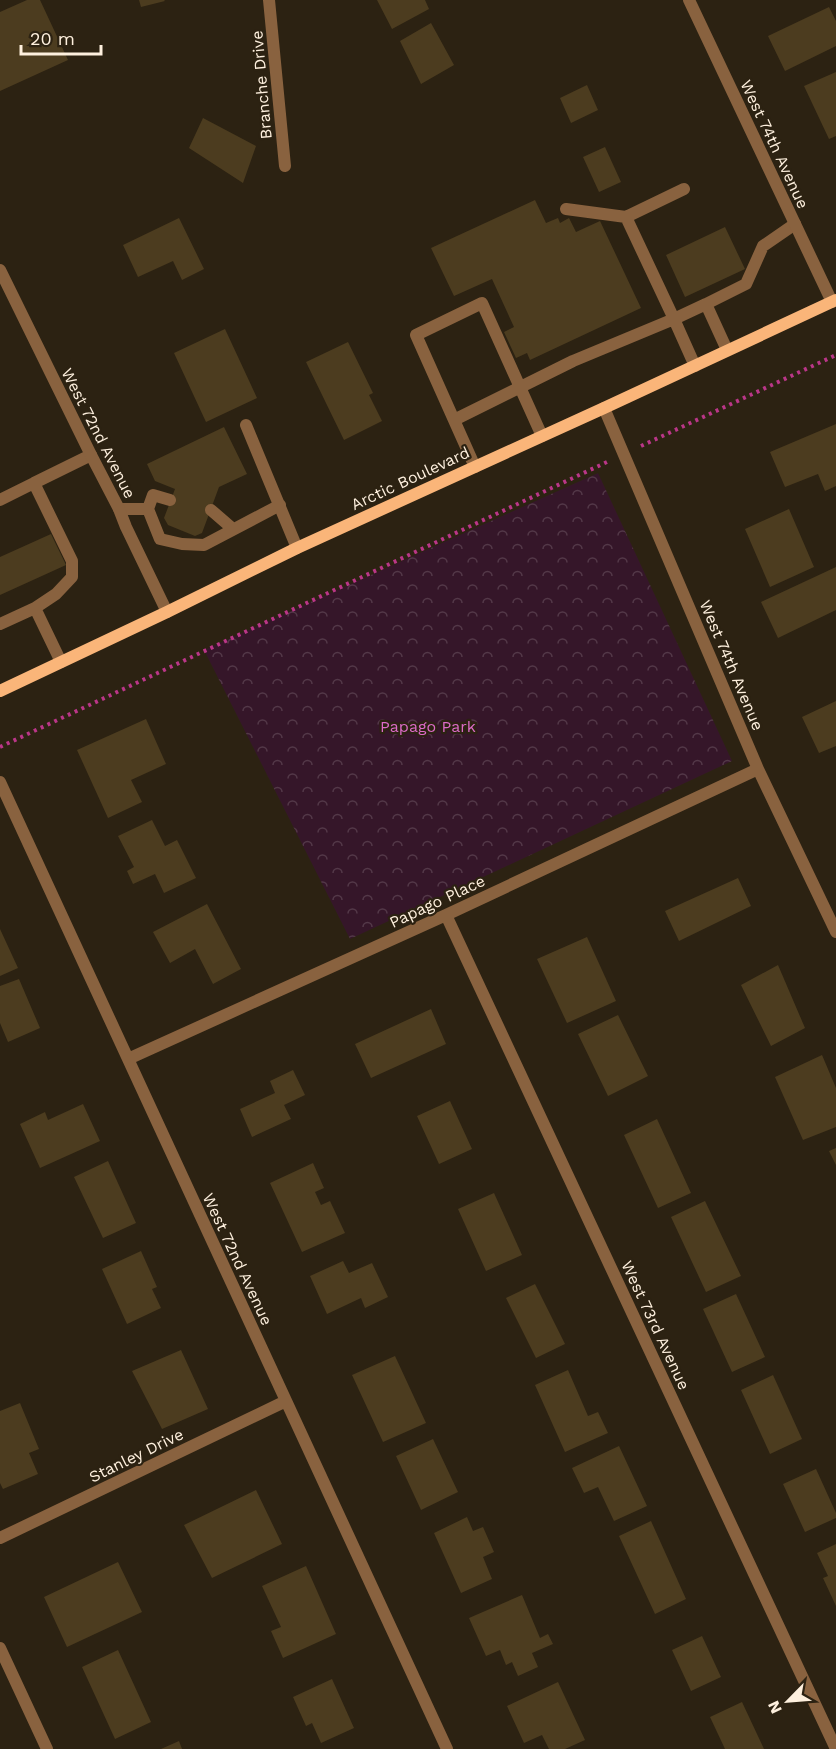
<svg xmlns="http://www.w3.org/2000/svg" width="836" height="1749" viewBox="0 0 836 1749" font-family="'Work Sans',sans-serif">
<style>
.forest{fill:url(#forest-crowns)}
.building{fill:#4c3c1f}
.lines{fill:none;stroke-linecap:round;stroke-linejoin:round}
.path{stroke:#ba3688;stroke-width:4;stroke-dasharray:3 4.5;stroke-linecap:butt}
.service{stroke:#89623f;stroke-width:12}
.minor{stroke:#89623f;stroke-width:12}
.secondary{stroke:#fab579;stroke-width:12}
.labels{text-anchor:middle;stroke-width:4.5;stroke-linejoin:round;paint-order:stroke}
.street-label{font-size:16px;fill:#fef0de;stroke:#2c2212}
.park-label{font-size:16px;fill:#dd6bc8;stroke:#2c2212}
</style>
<defs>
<pattern id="forest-crowns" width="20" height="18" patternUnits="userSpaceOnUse" patternTransform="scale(1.5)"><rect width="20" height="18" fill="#351629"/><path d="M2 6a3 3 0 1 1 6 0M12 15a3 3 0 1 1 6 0" fill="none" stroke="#533848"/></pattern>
</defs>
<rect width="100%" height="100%" fill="#2c2212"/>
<path class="forest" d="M 598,473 L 732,761 L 350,939 L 204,650 Z"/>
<path class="building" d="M 27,0 L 40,0 L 68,60 L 0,91 L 0,12 Z
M 139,0 L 164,0 L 165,1 L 141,7 Z
M 377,0 L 425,0 L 429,9 L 392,29 Z
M 829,7 L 836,21 L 836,46 L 785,71 L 768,36 Z
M 431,23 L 454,65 L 421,84 L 400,41 Z
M 836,72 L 836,136 L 829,139 L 804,86 Z
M 587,85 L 598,110 L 571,123 L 560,98 Z
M 203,118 L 256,146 L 243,183 L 189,148 Z
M 605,147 L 621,182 L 599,192 L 583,157 Z
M 535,200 L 546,223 L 558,218 L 560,223 L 569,218 L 576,232 L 600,221 L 641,308 L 530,360 L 527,353 L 516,358 L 504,332 L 514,327 L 492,279 L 454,296 L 431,248 Z
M 179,218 L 204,269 L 182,280 L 173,261 L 138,277 L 123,245 Z
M 725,227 L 745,269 L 685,297 L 666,255 Z
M 225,329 L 257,398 L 206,422 L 174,353 Z
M 348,342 L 373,393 L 369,395 L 382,421 L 344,440 L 306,362 Z
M 836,424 L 836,486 L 825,491 L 818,474 L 785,487 L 770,452 Z
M 224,427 L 247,474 L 219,487 L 202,533 L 195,536 L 168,525 L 164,518 L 175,489 L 155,481 L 147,464 Z
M 789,509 L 814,567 L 770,587 L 745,529 Z
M 51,534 L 66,565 L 0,595 L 0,557 Z
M 836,567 L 836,610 L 778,638 L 761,602 Z
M 836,701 L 836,746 L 819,753 L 802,717 Z
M 146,719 L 166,764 L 131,780 L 142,802 L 108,818 L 77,750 Z
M 152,820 L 165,846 L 177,840 L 196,878 L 164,893 L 155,874 L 133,884 L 127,871 L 134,867 L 118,836 Z
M 738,878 L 751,906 L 679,941 L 665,911 Z
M 207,904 L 241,969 L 213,984 L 195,949 L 170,963 L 153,932 Z
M 0,929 L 18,968 L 0,976 Z
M 587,937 L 616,1001 L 567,1023 L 537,959 Z
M 778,965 L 805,1028 L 771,1046 L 741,985 Z
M 19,979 L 40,1028 L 8,1042 L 0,1023 L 0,986 Z
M 431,1009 L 446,1044 L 371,1078 L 355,1044 Z
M 618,1015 L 648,1076 L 608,1096 L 578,1034 Z
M 822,1055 L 836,1088 L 836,1127 L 803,1140 L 775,1077 Z
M 293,1070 L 305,1095 L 284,1105 L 291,1119 L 252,1137 L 240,1109 L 275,1093 L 270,1081 Z
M 450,1101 L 472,1149 L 439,1164 L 417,1116 Z
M 83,1104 L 100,1141 L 40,1168 L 20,1124 L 45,1112 L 48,1120 Z
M 657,1119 L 691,1193 L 658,1208 L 624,1135 Z
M 836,1148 L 836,1165 L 829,1151 Z
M 108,1161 L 136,1223 L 103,1238 L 74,1177 Z
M 313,1163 L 324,1188 L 315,1192 L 321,1205 L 330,1201 L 345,1233 L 302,1252 L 270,1183 Z
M 494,1193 L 522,1255 L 486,1271 L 458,1209 Z
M 705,1201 L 741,1276 L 706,1292 L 671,1217 Z
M 141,1251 L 157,1287 L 152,1289 L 161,1308 L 127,1324 L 102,1269 Z
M 343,1261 L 349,1273 L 372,1263 L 388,1297 L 365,1308 L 361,1298 L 327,1314 L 310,1276 Z
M 535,1284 L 565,1344 L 536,1358 L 506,1298 Z
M 736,1294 L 765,1357 L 732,1372 L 703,1309 Z
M 181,1350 L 208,1409 L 162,1429 L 132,1371 Z
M 395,1356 L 426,1423 L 383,1442 L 352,1375 Z
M 568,1370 L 588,1416 L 598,1412 L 608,1433 L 565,1452 L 535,1385 Z
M 773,1375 L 802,1439 L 770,1454 L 741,1390 Z
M 20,1403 L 39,1449 L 29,1453 L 38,1474 L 3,1489 L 0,1483 L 0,1411 Z
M 433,1439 L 458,1492 L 421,1510 L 396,1456 Z
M 619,1446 L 647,1506 L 614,1521 L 598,1487 L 584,1493 L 572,1468 Z
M 816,1469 L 836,1513 L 836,1518 L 805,1532 L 783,1484 Z
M 256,1490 L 282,1544 L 212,1578 L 184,1525 Z
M 467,1517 L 473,1531 L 483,1527 L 494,1552 L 483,1557 L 492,1579 L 461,1593 L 434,1533 Z
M 651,1521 L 686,1599 L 655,1614 L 619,1536 Z
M 836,1544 L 836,1606 L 823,1578 L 828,1576 L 817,1553 Z
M 118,1562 L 142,1612 L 67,1647 L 44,1597 Z
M 306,1566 L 336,1634 L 283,1658 L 271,1631 L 281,1627 L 262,1586 Z
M 522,1595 L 540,1638 L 548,1634 L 553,1644 L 532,1653 L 538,1667 L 518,1676 L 512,1662 L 506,1665 L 500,1650 L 486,1656 L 469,1618 Z
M 702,1636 L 721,1677 L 691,1691 L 672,1650 Z
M 118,1650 L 151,1722 L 115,1739 L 82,1667 Z
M 332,1679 L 354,1728 L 321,1743 L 312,1723 L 306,1726 L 293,1697 Z
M 558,1682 L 585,1740 L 565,1749 L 549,1749 L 542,1735 L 524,1743 L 507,1706 Z
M 742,1702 L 764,1749 L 725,1749 L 710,1717 Z
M 179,1741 L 182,1749 L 161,1749 Z"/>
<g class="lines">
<path class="path" d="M 641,446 L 836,355
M 0,747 L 607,462"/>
<path class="service" d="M 684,189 L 626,217 L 674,319 L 706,304 L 727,350
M 566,209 L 626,217
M 706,304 L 746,284 L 763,246 L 795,224
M 454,420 L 573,361 L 674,319 L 695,366
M 246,425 L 297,548
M 475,467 L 416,335 L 482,303 L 542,436
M 34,483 L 91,455
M 0,500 L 34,483 L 72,561 L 72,577 L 56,594 L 35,608
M 170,500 L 153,495 L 148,509 L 160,539 L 182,544 L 204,545 L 280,505
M 119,509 L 148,509
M 211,510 L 233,529
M 0,624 L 35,608 L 61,662"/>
<path class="minor" d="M 269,0 L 285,166
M 689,0 L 832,302
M 0,270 L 91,455 L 119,509 L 126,527 L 167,612
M 604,408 L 758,769 L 836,932
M 0,782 L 447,1749
M 446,915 L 836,1749
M 128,1059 L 446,915 L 758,769
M 0,1538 L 286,1401
M 0,1648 L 47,1749"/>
<path class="secondary" d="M 0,691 L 167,612 L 297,548 L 604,408 L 836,300"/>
</g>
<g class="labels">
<g class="street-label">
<text transform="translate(261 85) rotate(-95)" y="6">Branche Drive</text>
<text transform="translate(775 144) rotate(65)" y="6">West 74th Avenue</text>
<text transform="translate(99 433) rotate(63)" y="6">West 72nd Avenue</text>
<text transform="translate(410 478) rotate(-25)" y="6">Arctic Boulevard</text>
<text transform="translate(732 665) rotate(67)" y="6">West 74th Avenue</text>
<text transform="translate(437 901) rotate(-25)" y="6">Papago Place</text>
<text transform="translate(238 1259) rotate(65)" y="6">West 72nd Avenue</text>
<text transform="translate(656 1325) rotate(65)" y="6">West 73rd Avenue</text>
<text transform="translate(136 1455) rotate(-26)" y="6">Stanley Drive</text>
</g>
<g class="park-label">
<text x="428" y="732">Papago Park</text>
</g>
</g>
<g transform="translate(788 1701) rotate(245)" stroke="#2c2212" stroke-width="4.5" paint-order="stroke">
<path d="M0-4.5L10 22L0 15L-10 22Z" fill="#fef0de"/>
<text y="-9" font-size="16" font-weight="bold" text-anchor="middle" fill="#fef0de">N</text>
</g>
<path d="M21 45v9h80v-9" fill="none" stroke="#fef0de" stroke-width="3"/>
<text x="30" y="45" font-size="18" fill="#fef0de" stroke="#2c2212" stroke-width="4.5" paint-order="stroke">20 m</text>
</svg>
